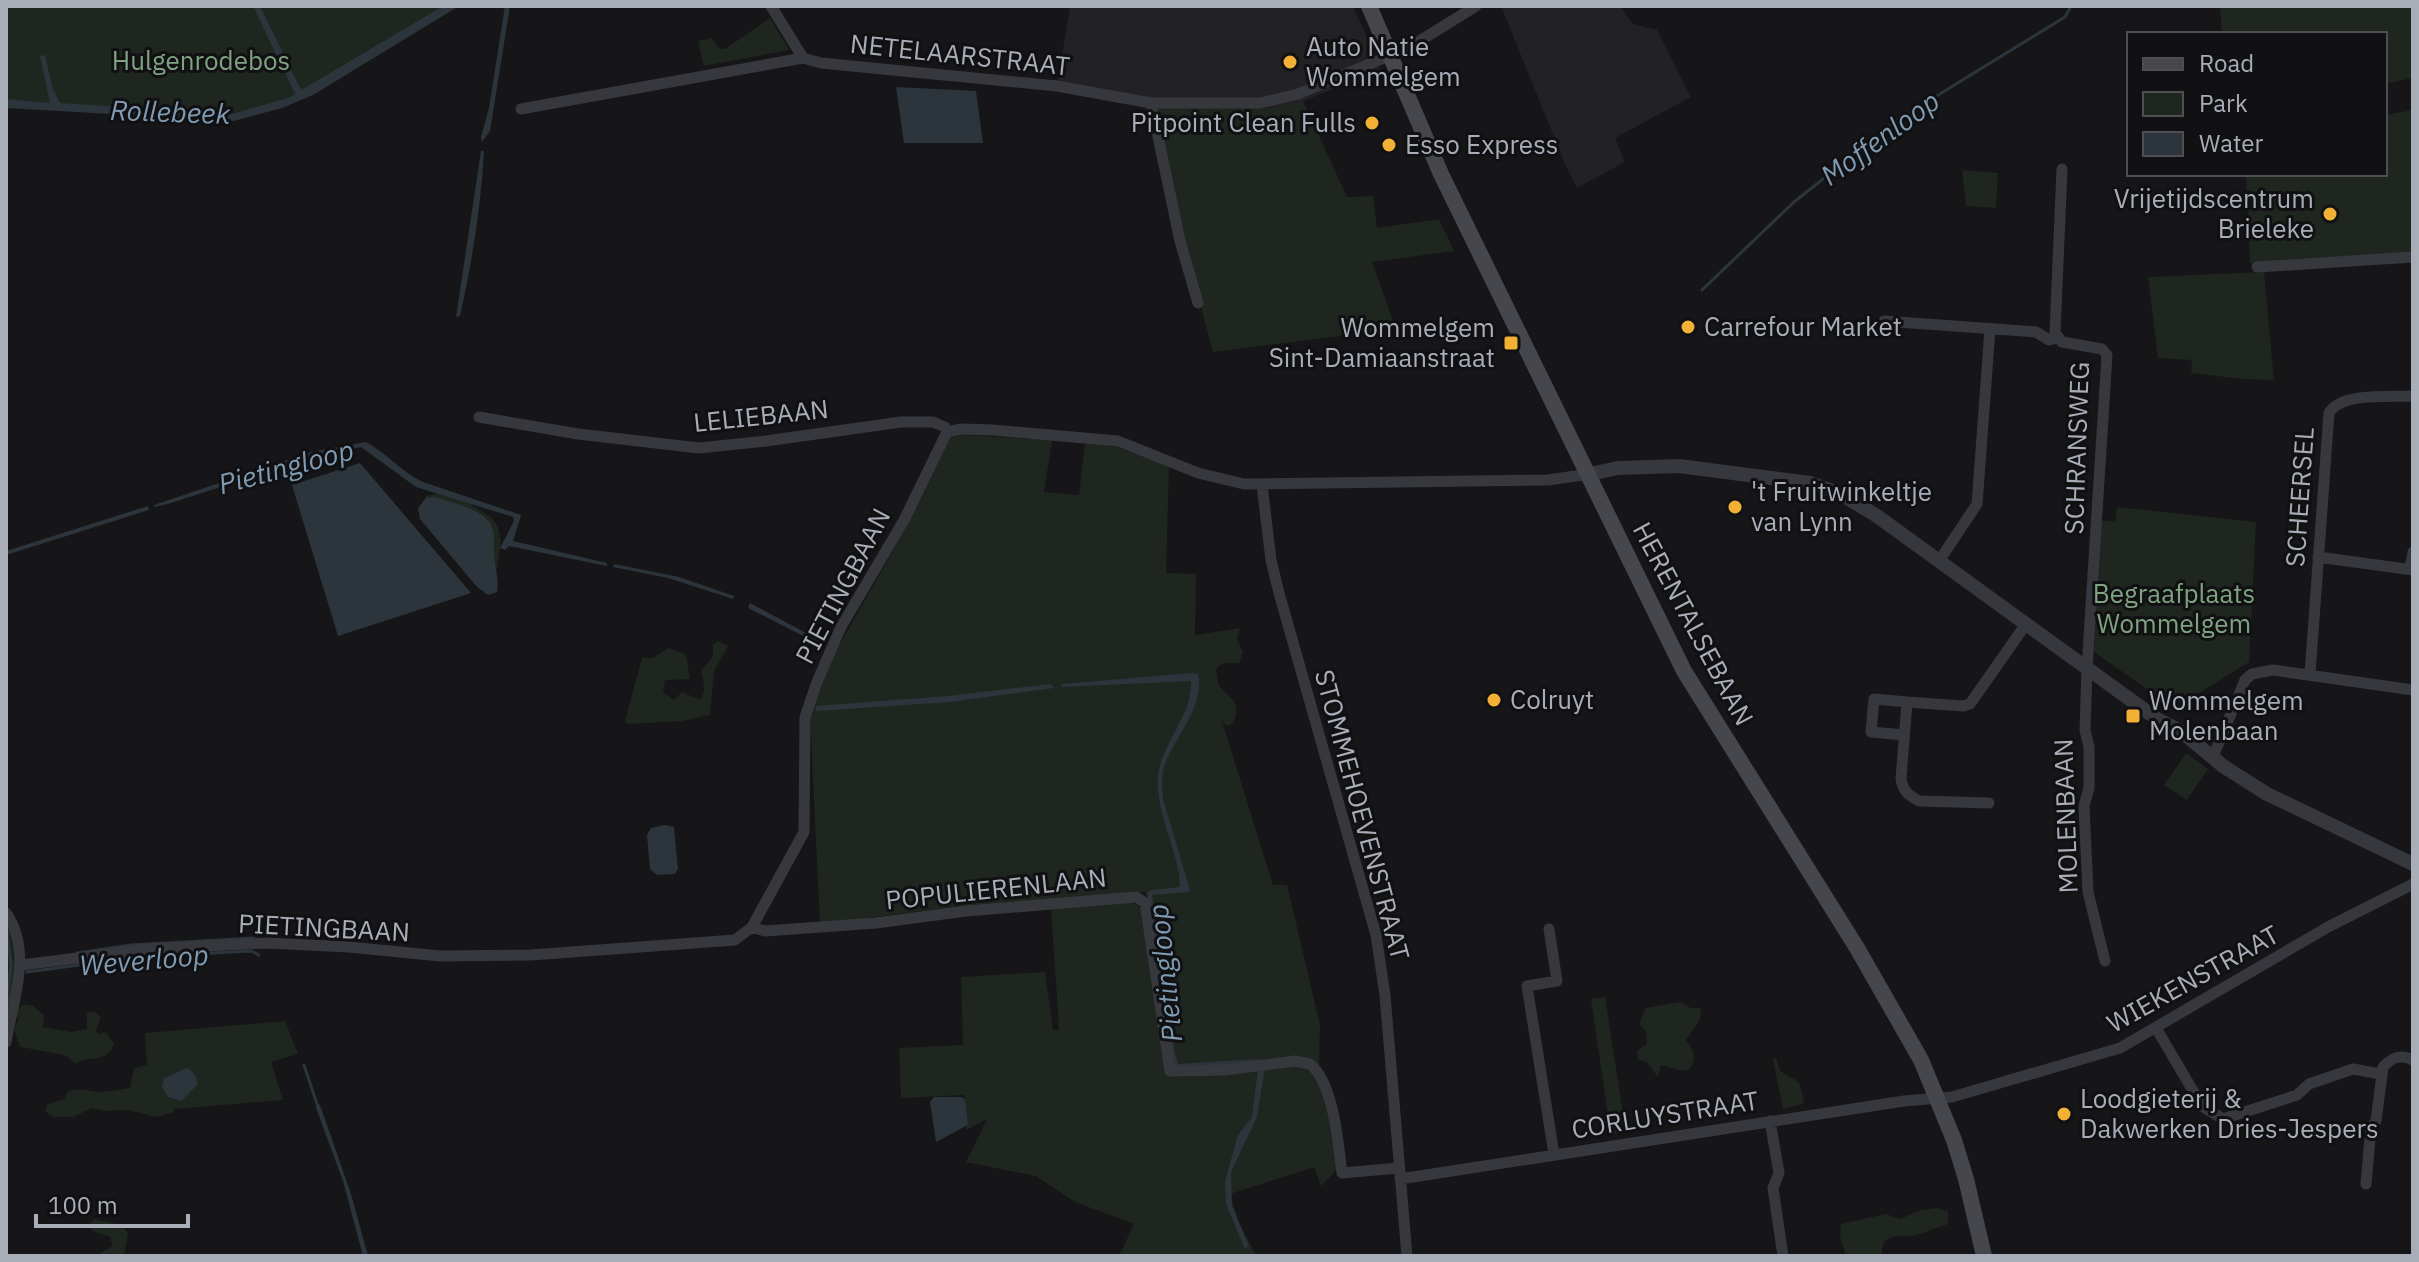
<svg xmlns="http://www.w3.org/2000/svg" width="2419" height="1262" viewBox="0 0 2419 1262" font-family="'IBM Plex Sans',sans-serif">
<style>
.built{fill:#222225}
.green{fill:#1e261f}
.water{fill:#2c353c}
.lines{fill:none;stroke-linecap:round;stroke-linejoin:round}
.stream{stroke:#2c353c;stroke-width:3}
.minor{stroke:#37383d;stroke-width:11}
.tertiary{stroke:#37383d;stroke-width:14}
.secondary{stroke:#45474d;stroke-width:16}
.poi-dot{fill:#f2b134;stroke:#111113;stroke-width:3}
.labels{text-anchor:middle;stroke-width:6;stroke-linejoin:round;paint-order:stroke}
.poi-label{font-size:26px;fill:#a8adb8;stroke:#111113;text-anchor:start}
.street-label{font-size:26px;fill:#a8adb8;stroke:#111113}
.park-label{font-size:26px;fill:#7fa381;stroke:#111113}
.water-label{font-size:28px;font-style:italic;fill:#7f9bb3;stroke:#111113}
</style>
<rect width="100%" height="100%" fill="#161618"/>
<path class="built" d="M 1070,6 L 1353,6 L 1381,69 L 1294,105 L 1275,108 L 1152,103 L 1057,86 Z
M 1501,6 L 1620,6 L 1633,24 L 1657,30 L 1691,97 L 1615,138 L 1625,162 L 1577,188 L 1565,164 Z"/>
<path class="green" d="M 6,6 L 450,6 L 301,96 L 219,119 L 6,105 Z
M 2220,6 L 2413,6 L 2413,82 L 2412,78 L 2385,84 L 2385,34 L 2222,34 Z
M 770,18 L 789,50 L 704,66 L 698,41 L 712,38 L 719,49 L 725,49 Z
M 1303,101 L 1347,197 L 1373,196 L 1377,228 L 1439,219 L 1454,251 L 1372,262 L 1396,329 L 1213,352 L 1184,244 L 1157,107 L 1275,108 Z
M 2413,110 L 2413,254 L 2250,263 L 2246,174 L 2385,174 L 2385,115 Z
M 1962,170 L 1998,173 L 1996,208 L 1966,206 Z
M 2264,272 L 2274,380 L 2242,379 L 2191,373 L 2192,360 L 2158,358 L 2148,277 Z
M 962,435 L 1052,440 L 1044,492 L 1079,495 L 1085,443 L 1117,447 L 1169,467 L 1166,573 L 1196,574 L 1195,635 L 1240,628 L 1237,639 L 1243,652 L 1239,663 L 1223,663 L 1216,669 C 1217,674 1217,684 1221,688 C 1232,701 1242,702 1233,723 L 1226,726 L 1221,718 L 1273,885 L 1287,885 L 1320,1025 L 1319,1068 L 1309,1060 L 1172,1067 L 1146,892 L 959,906 L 820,924 L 810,716 L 827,667 L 904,531 L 948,438 Z
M 441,493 L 464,500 L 491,517 L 498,527 L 501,540 L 497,569 L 493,570 L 427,504 L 425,496 Z
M 2117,507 L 2256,522 L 2249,662 L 2183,703 L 2163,700 L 2094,652 L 2101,521 L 2115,521 Z
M 718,641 L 728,646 L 714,671 L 710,715 L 682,721 L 627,724 L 625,721 L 642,658 C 659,659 656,654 669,648 L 686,655 L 690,679 L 665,680 L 663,692 L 674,700 L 682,692 L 700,700 C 707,691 703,681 701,671 L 713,656 L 713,644 Z
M 2186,753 L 2208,769 L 2187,800 L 2164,785 Z
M 1132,902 L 1140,907 L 1165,1066 L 1306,1066 C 1330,1092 1333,1134 1339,1167 L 1321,1186 L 1314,1167 L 1230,1194 L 1239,1222 L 1256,1256 L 1119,1256 L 1134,1224 L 1075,1202 L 1036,1176 L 966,1162 L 987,1119 L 966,1130 L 964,1095 L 901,1098 L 899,1048 L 963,1045 L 961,977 L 1045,972 L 1053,1030 L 1059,1030 L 1051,908 Z
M 6,919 C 20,956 12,990 6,1028 Z
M 1605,997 L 1626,1133 L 1611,1135 L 1591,999 Z
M 1680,1002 L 1691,1008 L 1701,1008 L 1700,1020 L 1686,1040 C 1695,1051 1697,1060 1688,1071 C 1680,1071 1669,1067 1661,1065 L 1658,1077 L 1647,1062 L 1638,1060 L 1637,1051 L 1647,1044 L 1646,1032 L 1639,1024 L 1646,1008 Z
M 23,1004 L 33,1006 L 44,1015 L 43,1027 L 71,1032 L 87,1029 L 87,1013 L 94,1011 L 101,1017 L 96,1030 L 98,1034 L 106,1032 L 114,1044 C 106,1065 89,1054 75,1064 L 67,1056 C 51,1052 36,1050 20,1047 L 14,1029 L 18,1020 L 17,1010 Z
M 285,1021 L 298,1054 L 271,1062 L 283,1100 L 173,1109 L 174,1112 L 156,1117 L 129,1110 L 105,1111 L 92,1108 L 73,1117 L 53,1117 L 45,1111 L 48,1104 L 65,1099 L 67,1092 C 84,1086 85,1092 101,1092 C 111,1091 120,1090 130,1088 L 134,1068 L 147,1065 L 145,1033 Z
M 1776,1058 L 1780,1071 C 1800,1085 1799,1074 1804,1103 L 1783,1109 L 1773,1059 Z
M 1937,1208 L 1948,1212 L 1948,1224 C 1938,1227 1927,1232 1916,1235 C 1900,1238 1880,1231 1882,1256 L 1846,1256 L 1840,1237 L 1841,1224 L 1886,1214 L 1900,1219 L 1921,1210 Z
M 95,1219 L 121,1225 L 128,1233 L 124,1256 L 96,1256 L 112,1246 L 111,1237 L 92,1231 L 89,1224 Z"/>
<path class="water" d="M 253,6 L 260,6 L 300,88 L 303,89 L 443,6 L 459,6 L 313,95 L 282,108 L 234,121 L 6,108 L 6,99 L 50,103 L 40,56 L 45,55 L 52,87 L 60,103 L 232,114 L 291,97 L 295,94 Z
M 505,6 L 510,6 L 490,131 L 482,142 L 481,137 L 489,108 Z
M 896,87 L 976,91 L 983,143 L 904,143 Z
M 481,151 L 484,151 C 481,207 472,262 460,316 L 456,317 Z
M 366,442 C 387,453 401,472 423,482 L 521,515 L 513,541 L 607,563 L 607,566 L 509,546 L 505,550 L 500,548 L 514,521 L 513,517 L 416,487 L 361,447 L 313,457 L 171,503 L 154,507 L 154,505 L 311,452 Z
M 360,463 L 471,593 L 338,636 L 292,485 Z
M 435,497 C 452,503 488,509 493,530 C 495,538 493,546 494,555 C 495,568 499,578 497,592 L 488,595 L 477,587 L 420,519 L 418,508 L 426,498 Z
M 148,506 L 149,510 L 6,555 L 6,551 Z
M 614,564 L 679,577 L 734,596 L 733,599 L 668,578 L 613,567 Z
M 750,603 L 823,642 L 821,645 L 748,608 Z
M 1193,673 L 1198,674 C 1205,708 1174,737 1164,767 C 1161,777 1162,788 1163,799 L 1190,890 L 1188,892 L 1152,895 L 1175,1055 L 1178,1064 L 1258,1059 L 1262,1063 L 1177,1068 L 1173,1064 L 1147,893 L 1152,890 L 1180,887 C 1179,849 1155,814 1158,776 C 1161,743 1193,715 1191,681 L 1061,687 L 1062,684 Z
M 1051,684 L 1054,688 L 950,702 L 816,711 L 816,706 L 948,696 Z
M 665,825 L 674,827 L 678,869 L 675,874 L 657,875 L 650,869 L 647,835 L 651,828 Z
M 187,1068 C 194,1072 196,1076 198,1084 L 181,1101 L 168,1097 L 162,1087 L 164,1078 Z
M 1263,1069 L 1264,1073 L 1257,1117 L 1231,1172 L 1232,1206 L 1249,1246 L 1245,1249 L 1226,1204 L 1225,1181 L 1238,1135 L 1252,1117 L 1258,1070 Z
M 934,1097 L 962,1097 L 965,1100 L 968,1125 L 936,1142 L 930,1102 Z
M 317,1104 L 320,1105 L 351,1194 L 368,1256 L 363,1256 L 343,1181 L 316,1108 Z"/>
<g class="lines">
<path class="stream" d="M 1702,290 L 1794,202 L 1896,121 L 2065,17 L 2071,6
M 6,924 L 11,965 L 6,1013
M 77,953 L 131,945 L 254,938
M 27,972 L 139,957 L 251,951 L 259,955
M 304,1065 L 318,1107"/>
<path class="minor" d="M 771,6 L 803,58
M 1151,103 L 1180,241 L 1198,303
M 521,109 L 803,58 L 821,63 L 1057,86 L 1151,103 L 1260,103 L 1298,94 L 1410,47 L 1476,6
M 2062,169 L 2055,333 L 2062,342 L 2102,349 L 2107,355 L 2087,669 L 2085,730 L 2089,747 L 2089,788 L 2084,806 L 2088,892 L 2105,961
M 2257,267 L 2413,257
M 1884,321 L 2036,332 L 2049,340 L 2057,338
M 479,417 L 578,434 L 699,448 L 766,441 L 901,422 L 933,422 L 945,427 L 947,432
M 947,432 L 961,429 L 993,430 L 1118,441 L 1198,473 L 1244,484 L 1548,480 L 1590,474
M 1262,485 L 1271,560 L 1279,593 L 1376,935 L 1385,995 L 1407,1256
M 2318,557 L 2413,570
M 1939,561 L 1977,504 L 1990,329
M 2410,569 L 2413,552
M 2310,674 L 2329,413 C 2341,392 2390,397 2413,396
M 1907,702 L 1963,706 L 1970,704 L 2026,624
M 1904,735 L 1871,732 L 1874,699 L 1907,702 L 1901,779 C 1903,791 1908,795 1919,801 L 1989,803
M 2213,757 L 2245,680 L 2252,674 L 2273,670 L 2413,690
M 6,913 C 33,952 13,999 6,1042
M 752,927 L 765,931 L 876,923 L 966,911 L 1136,897 L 1145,903 L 1170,1071 L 1225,1070 L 1295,1061 L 1310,1064 C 1334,1084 1338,1143 1342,1173 L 1399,1168
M 1549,929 L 1557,981 L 1527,986 L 1554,1154
M 22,965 L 148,949 L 267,943 L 349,947 L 440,956 L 531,955 L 735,940 L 752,927 L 804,832 L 805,717 L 817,682 L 841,627 L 904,520 L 947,432
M 2156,1028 L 2202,1106 L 2223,1119 L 2297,1095 L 2309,1084 L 2353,1069 L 2380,1074
M 1770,1121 L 1779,1173 L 1773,1188 L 1783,1256
M 1400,1179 L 1904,1101 L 1952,1097 L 2120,1048 L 2328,927 L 2413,884
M 2366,1184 L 2371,1127 L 2376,1121 L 2383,1067 C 2392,1057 2401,1054 2413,1060"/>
<path class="tertiary" d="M 1590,474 L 1618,468 L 1679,466 L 1810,483 L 1839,493 L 1877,516 L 2157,719 L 2182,732 L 2223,766 L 2267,794 L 2413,864"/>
<path class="secondary" d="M 1369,6 L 1441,174 L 1684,671 L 1857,948 L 1921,1060 L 1954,1140 L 1966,1179 L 1984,1256"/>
</g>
<g class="poi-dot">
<circle cx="1290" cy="62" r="8"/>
<circle cx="1372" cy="123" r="8"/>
<circle cx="1389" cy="145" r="8"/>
<circle cx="2330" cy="214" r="8"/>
<circle cx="1688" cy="327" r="8"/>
<rect x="1503" y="335" width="16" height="16" rx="4"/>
<circle cx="1735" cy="507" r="8"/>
<circle cx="1494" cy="700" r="8"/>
<rect x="2125" y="708" width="16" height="16" rx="4"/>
<circle cx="2064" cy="1114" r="8"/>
</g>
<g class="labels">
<g class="poi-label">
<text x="1306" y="56">Auto Natie<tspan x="1306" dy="30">Wommelgem</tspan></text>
<text x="1356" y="132" text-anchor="end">Pitpoint Clean Fulls</text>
<text x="1405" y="154">Esso Express</text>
<text x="2314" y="208" text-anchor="end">Vrijetijdscentrum<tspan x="2314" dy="30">Brieleke</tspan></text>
<text x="1704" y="336">Carrefour Market</text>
<text x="1495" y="337" text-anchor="end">Wommelgem<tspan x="1495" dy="30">Sint-Damiaanstraat</tspan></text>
<text x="1751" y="501">'t Fruitwinkeltje<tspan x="1751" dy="30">van Lynn</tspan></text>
<text x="1510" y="709">Colruyt</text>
<text x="2149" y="710">Wommelgem<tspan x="2149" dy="30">Molenbaan</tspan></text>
<text x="2080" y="1108">Loodgieterij &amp;<tspan x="2080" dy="30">Dakwerken Dries-Jespers</tspan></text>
</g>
<g class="street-label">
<text transform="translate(960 55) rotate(6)" y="9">NETELAARSTRAAT</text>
<text transform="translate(761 416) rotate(-6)" y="9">LELIEBAAN</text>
<text transform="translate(2077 448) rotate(-88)" y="9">SCHRANSWEG</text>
<text transform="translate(2300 497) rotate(-86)" y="9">SCHEERSEL</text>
<text transform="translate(843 586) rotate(-62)" y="9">PIETINGBAAN</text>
<text transform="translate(1693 624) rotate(62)" y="9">HERENTALSEBAAN</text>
<text transform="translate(1362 815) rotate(75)" y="9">STOMMEHOEVENSTRAAT</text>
<text transform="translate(2066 816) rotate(-92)" y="9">MOLENBAAN</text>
<text transform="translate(996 889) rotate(-6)" y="9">POPULIERENLAAN</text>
<text transform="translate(324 928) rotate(3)" y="9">PIETINGBAAN</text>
<text transform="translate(2193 979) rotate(-29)" y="9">WIEKENSTRAAT</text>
<text transform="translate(1665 1115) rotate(-9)" y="9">CORLUYSTRAAT</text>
</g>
<g class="park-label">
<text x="201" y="70">Hulgenrodebos</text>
<text x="2174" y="603">Begraafplaats<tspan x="2174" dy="30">Wommelgem</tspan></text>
</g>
<g class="water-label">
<text transform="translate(170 112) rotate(2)" y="10">Rollebeek</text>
<text transform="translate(1880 138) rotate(-36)" y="10">Moffenloop</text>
<text transform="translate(286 467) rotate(-15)" y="10">Pietingloop</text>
<text transform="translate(144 960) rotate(-5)" y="10">Weverloop</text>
<text transform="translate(1165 973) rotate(-96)" y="10">Pietingloop</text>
</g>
</g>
<rect width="2419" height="1262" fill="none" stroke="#a8adb8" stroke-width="16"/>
<rect x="2127" y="32" width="260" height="144" fill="#111113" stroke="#4d4f55" stroke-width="2"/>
<rect x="2143" y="58" width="40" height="12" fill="#45474d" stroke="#4d4f55" stroke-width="2"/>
<text x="2199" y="72" font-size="24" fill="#a8adb8">Road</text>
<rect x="2143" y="92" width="40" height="24" fill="#1e261f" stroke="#4d4f55" stroke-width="2"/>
<text x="2199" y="112" font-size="24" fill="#a8adb8">Park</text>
<rect x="2143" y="132" width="40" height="24" fill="#2c353c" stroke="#4d4f55" stroke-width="2"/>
<text x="2199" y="152" font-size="24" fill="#a8adb8">Water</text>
<path d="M36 1214v12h152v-12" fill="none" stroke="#a8adb8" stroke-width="4"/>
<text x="48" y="1214" font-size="24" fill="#a8adb8" stroke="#111113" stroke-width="6" paint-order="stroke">100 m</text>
</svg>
